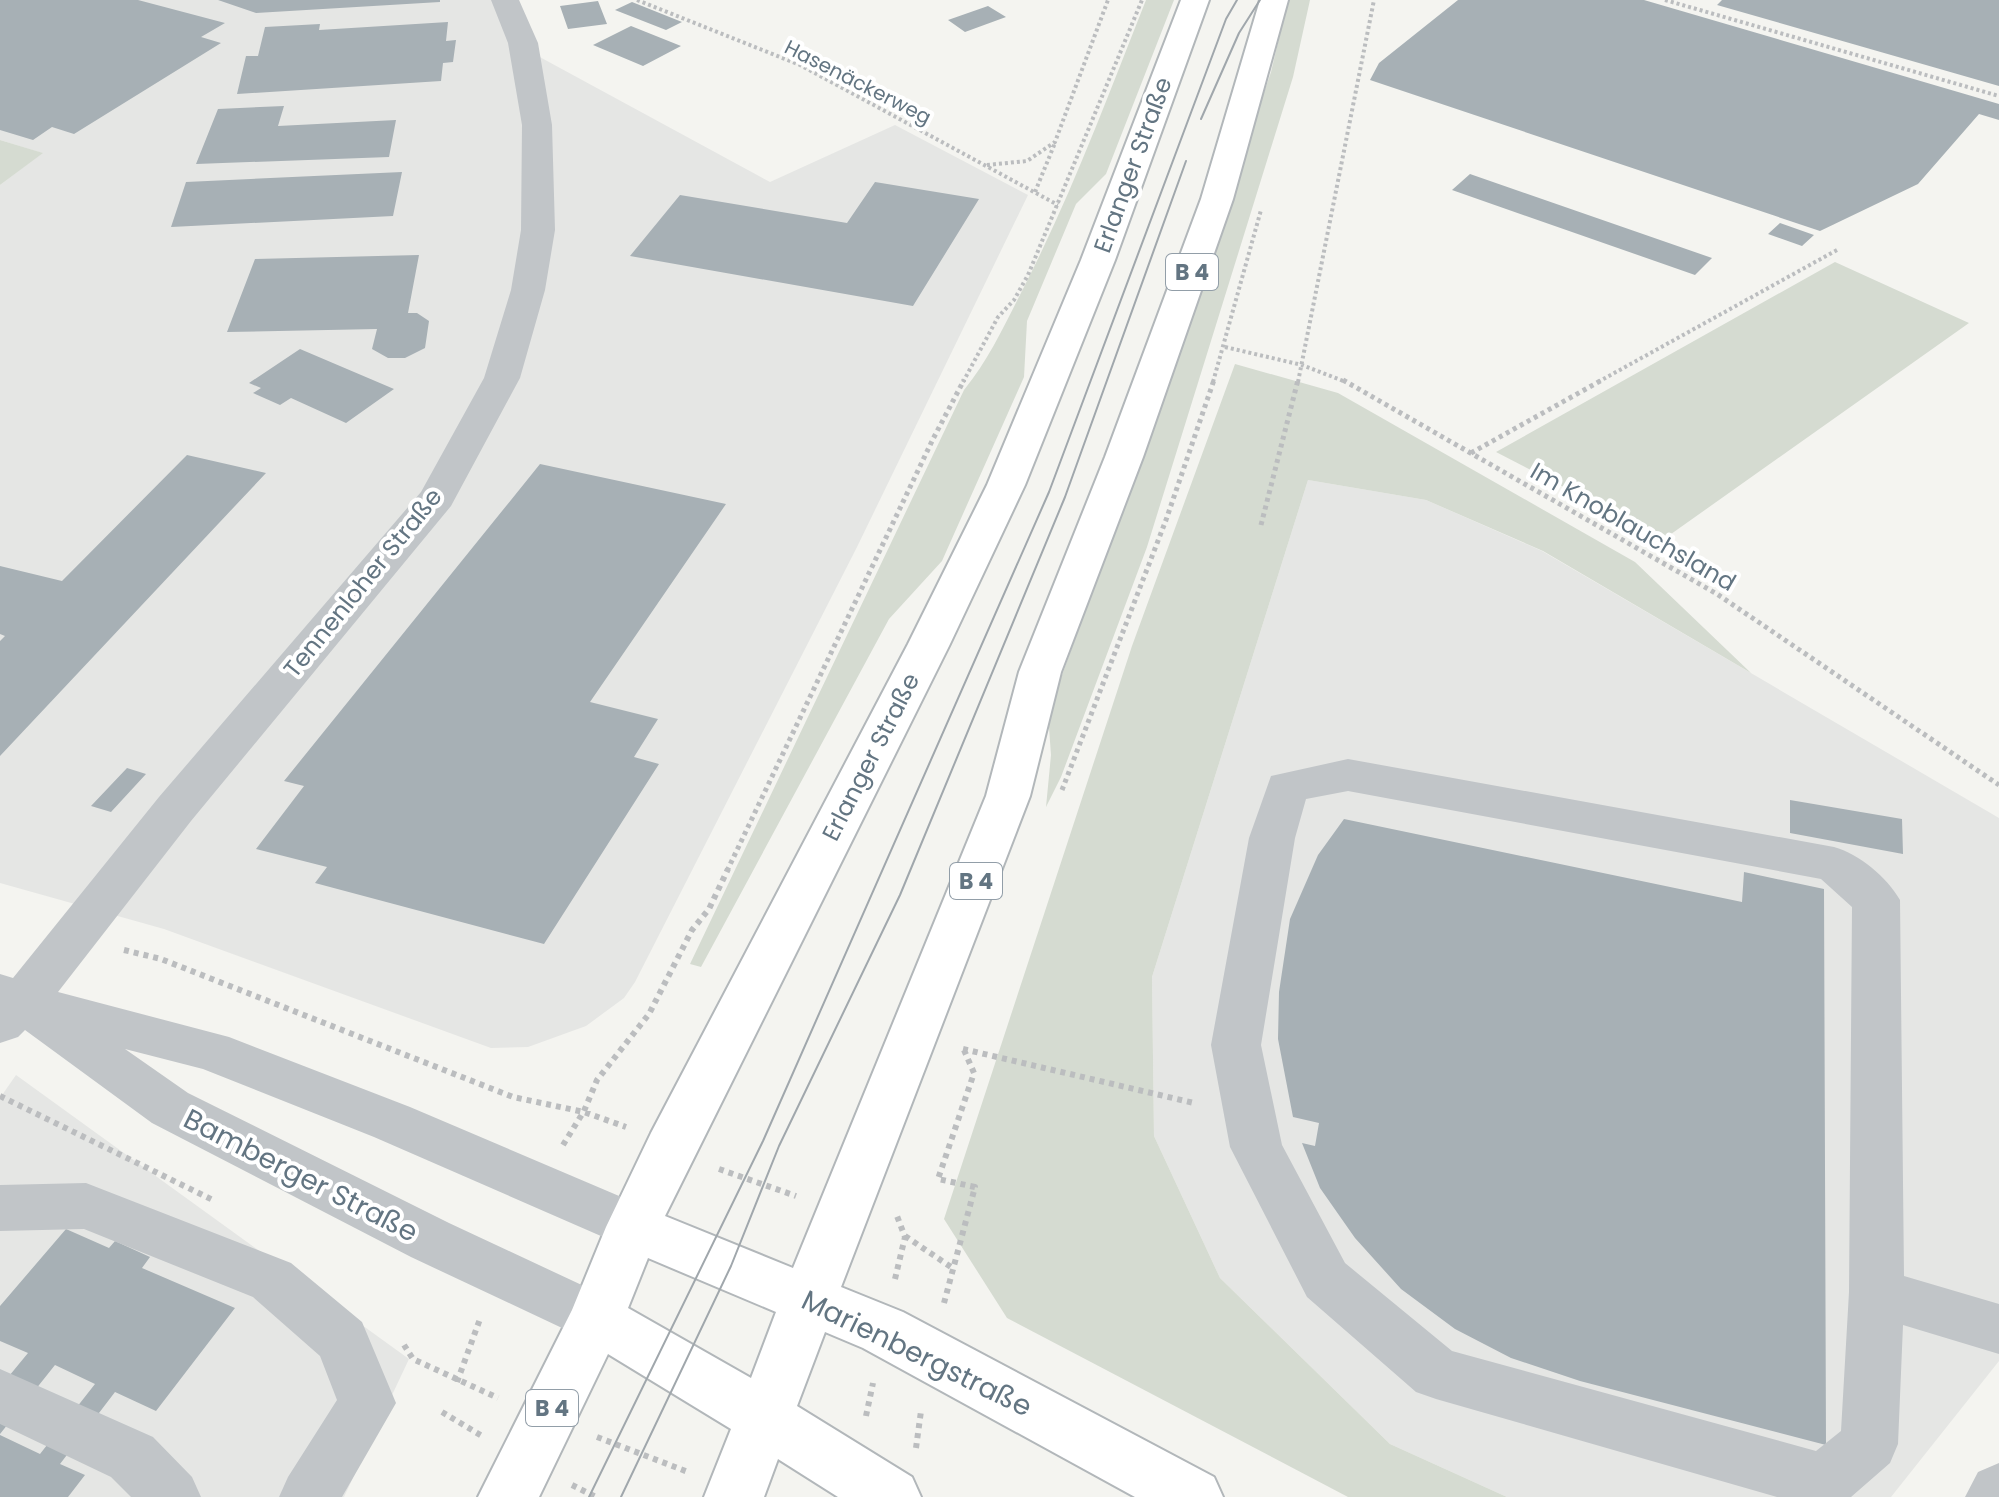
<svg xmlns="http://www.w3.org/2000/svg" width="1999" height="1497" viewBox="0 0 1999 1497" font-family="Poppins,sans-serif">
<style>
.built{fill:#e5e6e4}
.green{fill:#d5dbd1}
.building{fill:#a7b0b5}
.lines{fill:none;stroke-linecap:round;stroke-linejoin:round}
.major-casing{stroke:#b2b7ba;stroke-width:4}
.path-far2{stroke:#bbbdbf;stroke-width:4;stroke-dasharray:3 3;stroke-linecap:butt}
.path-far1{stroke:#bbbdbf;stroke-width:5;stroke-dasharray:4 4;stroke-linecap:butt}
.path{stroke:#bbbdbf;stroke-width:6;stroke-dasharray:5 5;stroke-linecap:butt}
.minor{fill:#c1c5c8;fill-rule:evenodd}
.major{fill:#fff;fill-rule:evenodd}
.tram{stroke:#a0a7ac;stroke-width:2}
.labels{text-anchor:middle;stroke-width:8;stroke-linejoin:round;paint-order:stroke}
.far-street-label{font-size:20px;fill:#637582;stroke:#fff}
.shield{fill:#fff;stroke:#929ea8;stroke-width:2}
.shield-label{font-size:22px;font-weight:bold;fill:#637582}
.street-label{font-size:24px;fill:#637582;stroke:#fff}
.near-street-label{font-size:28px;fill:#637582;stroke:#fff}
</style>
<rect width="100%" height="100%" fill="#f4f4f0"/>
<path class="built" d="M 0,0 L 502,0 L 525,49 L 770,182 L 895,125 L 1028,195 L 857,547 L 635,982 L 624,998 L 586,1026 L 528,1047 L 491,1048 L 164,929 L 0,883 L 0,185 L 42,153 L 0,140 Z
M 1308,480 L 1426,500 L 1542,551 L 1999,818 L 1999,1361 L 1891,1497 L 1507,1497 L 1390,1444 L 1220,1278 L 1154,1136 L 1152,977 Z
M 16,1075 L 409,1359 L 344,1497 L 0,1497 L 0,1098 Z"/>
<path class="green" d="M 1146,0 L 1174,0 L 1106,174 L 1076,204 L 1027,321 L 1024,377 L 942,561 L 889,619 L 701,967 L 690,964 L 964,390 C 990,358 1006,322 1025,285 C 1072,193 1108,96 1146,0 Z
M 1288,0 L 1310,0 L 1293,77 L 1147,547 L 1061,777 L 1046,807 L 1051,755 L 1048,714 L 1110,542 L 1271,72 Z
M 0,140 L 43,153 L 0,185 Z
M 1835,262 L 1969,323 L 1664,539 L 1496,452 Z
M 1235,364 L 1338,393 L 1635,562 L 1751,673 L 1543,551 L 1426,500 L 1308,480 L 1152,977 L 1154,1136 L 1220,1278 L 1390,1444 L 1507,1497 L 1348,1497 L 1007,1318 L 944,1219 L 1132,646 Z"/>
<path class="building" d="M 0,0 L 138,0 L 225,23 L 201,37 L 221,43 L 74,134 L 52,127 L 33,140 L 0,130 Z
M 218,0 L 440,0 L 440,2 L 256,13 Z
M 1458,0 L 1644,0 L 1999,104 L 1999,120 L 1979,114 L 1918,184 L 1820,231 L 1370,80 L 1379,63 Z
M 1722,0 L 1999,0 L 1999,86 L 1717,5 Z
M 598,1 L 607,24 L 568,29 L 560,6 Z
M 632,2 L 682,22 L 666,30 L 615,10 Z
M 988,6 L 1006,17 L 965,32 L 948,20 Z
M 448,22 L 446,41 L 456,40 L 453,62 L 443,63 L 441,81 L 237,94 L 246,56 L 258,56 L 265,27 L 320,24 L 319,30 Z
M 631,26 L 681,46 L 643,66 L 593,45 Z
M 284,106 L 278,126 L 396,120 L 389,157 L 196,164 L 218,109 Z
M 402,172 L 393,216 L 171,227 L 186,182 Z
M 1470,174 L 1712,258 L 1695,275 L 1452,190 Z
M 875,182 L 979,199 L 913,306 L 630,256 L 680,195 L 847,223 Z
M 1780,223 L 1814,235 L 1802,246 L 1768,234 Z
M 419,255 L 408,313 L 417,313 L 429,321 L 425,348 L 405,358 L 388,358 L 372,349 L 377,329 L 227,332 L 255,259 Z
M 300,349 L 394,389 L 346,423 L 291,398 L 280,405 L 253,393 L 261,388 L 249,383 Z
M 187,455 L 266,473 L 0,756 L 0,641 L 5,636 L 0,634 L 0,566 L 62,581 Z
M 540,464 L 726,504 L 590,702 L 658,719 L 634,757 L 659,764 L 544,944 L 315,883 L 327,867 L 256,849 L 304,786 L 284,781 Z
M 127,768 L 146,774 L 111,812 L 91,806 Z
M 1790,800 L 1902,819 L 1903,854 L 1790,833 Z
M 1344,819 L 1742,902 L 1744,872 L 1824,889 L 1826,1445 L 1580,1381 L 1511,1358 L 1455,1329 L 1401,1289 L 1355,1238 L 1320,1188 L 1302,1143 L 1315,1146 L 1319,1123 L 1293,1117 L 1278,1039 L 1279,992 L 1290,919 L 1318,855 Z
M 66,1229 L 109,1248 L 115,1241 L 150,1257 L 142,1268 L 235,1308 L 156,1411 L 115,1392 L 60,1464 L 85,1475 L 68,1497 L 0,1497 L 0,1435 L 40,1454 L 95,1384 L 55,1365 L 0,1434 L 0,1387 L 28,1353 L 0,1341 L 0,1306 Z"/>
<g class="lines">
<defs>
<path id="major" d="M 1181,0 L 1209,0 L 1115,260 L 1025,485 L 950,644 L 665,1216 L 793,1268 L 986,796 L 1019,672 L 1105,457 L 1201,199 L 1260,0 L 1288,0 L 1233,199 L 1143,457 L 1061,672 L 1030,796 L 841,1287 L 903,1312 L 1214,1477 L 1223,1497 L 1135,1497 L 863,1348 L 825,1332 L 797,1406 L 912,1477 L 921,1497 L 838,1497 L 778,1459 L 764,1497 L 704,1497 L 731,1429 L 608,1354 L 539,1497 L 478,1497 L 572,1310 L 606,1227 L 651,1133 L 908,644 L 987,485 L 1081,260 ZM 648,1258 L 776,1312 L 751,1378 L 628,1308 Z"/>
</defs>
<use href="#major" class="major-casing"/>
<path class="path-far2" d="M 637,0 L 800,65 L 1058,205
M 1665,0 L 1999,96
M 987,165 L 1027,161 L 1055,142 L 1108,0
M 1035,192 L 1055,143
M 1225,347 L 1302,365 L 1346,382
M 963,382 L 998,317 L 1014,300 L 1028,275 L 1142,0
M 1213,382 L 1261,210
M 1298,382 L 1374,0
M 1598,382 L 1837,250"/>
<path class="path-far1" d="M 1343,380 L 1717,594 L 1999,785
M 1471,453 L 1602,380
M 1261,525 L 1298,380
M 1062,790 L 1166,520 L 1214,380
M 727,871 L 933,439 L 964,380"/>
<path class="path" d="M 124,950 L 161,959 L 513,1097 L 584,1112 L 626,1127
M 963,1049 L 1194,1103
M 0,1096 L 215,1201
M 563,1145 L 584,1111 L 597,1080 L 649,1014 L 692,930 L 709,909 L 728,869
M 719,1169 L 796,1196
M 905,1236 L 954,1269
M 895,1279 L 905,1237 L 897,1216
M 944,1303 L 975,1187 L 938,1179 L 974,1073 L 964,1050
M 404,1345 L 413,1359 L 498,1398
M 457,1382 L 480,1319
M 442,1412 L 482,1436
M 866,1416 L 873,1383
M 597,1437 L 688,1472
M 916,1448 L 921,1411
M 572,1485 L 596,1497"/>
<path class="minor" d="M 491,0 L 519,0 L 538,43 L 552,125 L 555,230 L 545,290 L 520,378 L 451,506 L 191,821 L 58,992 L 229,1037 L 410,1107 L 652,1210 L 660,1227 L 652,1244 L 633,1250 L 374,1137 L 203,1069 L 125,1049 L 188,1093 L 449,1223 L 616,1301 L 624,1319 L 616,1337 L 596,1344 L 411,1257 L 152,1123 L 25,1030 L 18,1037 L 0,1043 L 0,974 L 13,978 L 159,797 L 421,492 L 484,378 L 511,290 L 521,230 L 522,125 L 508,43 Z
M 1348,759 L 1834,847 C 1859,854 1887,877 1900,900 L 1904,1276 L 1999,1304 L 1999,1354 L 1903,1325 L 1898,1444 L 1890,1463 L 1851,1497 L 1777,1497 L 1436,1399 L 1416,1392 L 1307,1297 L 1230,1147 L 1211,1045 L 1249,838 L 1271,776 ZM 1348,791 L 1821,879 L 1852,907 L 1849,1292 L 1841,1431 L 1816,1451 L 1452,1351 L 1345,1263 L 1282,1145 L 1261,1045 L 1295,838 L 1306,799 Z
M 86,1183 L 291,1263 L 362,1322 L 396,1403 L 342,1497 L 279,1497 L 288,1477 L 337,1400 L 320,1356 L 253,1297 L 84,1229 L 0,1231 L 0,1185 Z
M 0,1369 L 153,1437 L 192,1477 L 201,1497 L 131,1497 L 111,1477 L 0,1424 Z
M 1999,1463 L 1999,1497 L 1965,1497 L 1978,1472 Z"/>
<use href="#major" class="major"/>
<path class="tram" d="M 1201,119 L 1239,33 L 1260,0
M 589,1497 L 763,1141 L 1049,492 L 1226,19 L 1237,0
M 621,1497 L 731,1266 L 779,1146 L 900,895 L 1065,497 L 1186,161"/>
</g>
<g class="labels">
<g class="far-street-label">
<text transform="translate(858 82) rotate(27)" y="7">Hasenäckerweg</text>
</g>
<g class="shield">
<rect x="1166" y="254" width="52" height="36" rx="6"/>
<rect x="950" y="863" width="52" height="36" rx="6"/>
<rect x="526" y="1390" width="52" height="36" rx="6"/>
</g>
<g class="shield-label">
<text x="1192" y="280">B 4</text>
<text x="976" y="889">B 4</text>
<text x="552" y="1416">B 4</text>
</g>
<g class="street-label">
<text transform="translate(1133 165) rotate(-70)" y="8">Erlanger Straße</text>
<text transform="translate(1633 527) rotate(30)" y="8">Im Knoblauchsland</text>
<text transform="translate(363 583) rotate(-51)" y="8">Tennenloher Straße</text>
<text transform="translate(871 757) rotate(-63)" y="8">Erlanger Straße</text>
</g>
<g class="near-street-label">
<text transform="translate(301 1175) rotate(27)" y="10">Bamberger Straße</text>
<text transform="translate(917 1353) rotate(26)" y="10">Marienbergstraße</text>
</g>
</g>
</svg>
